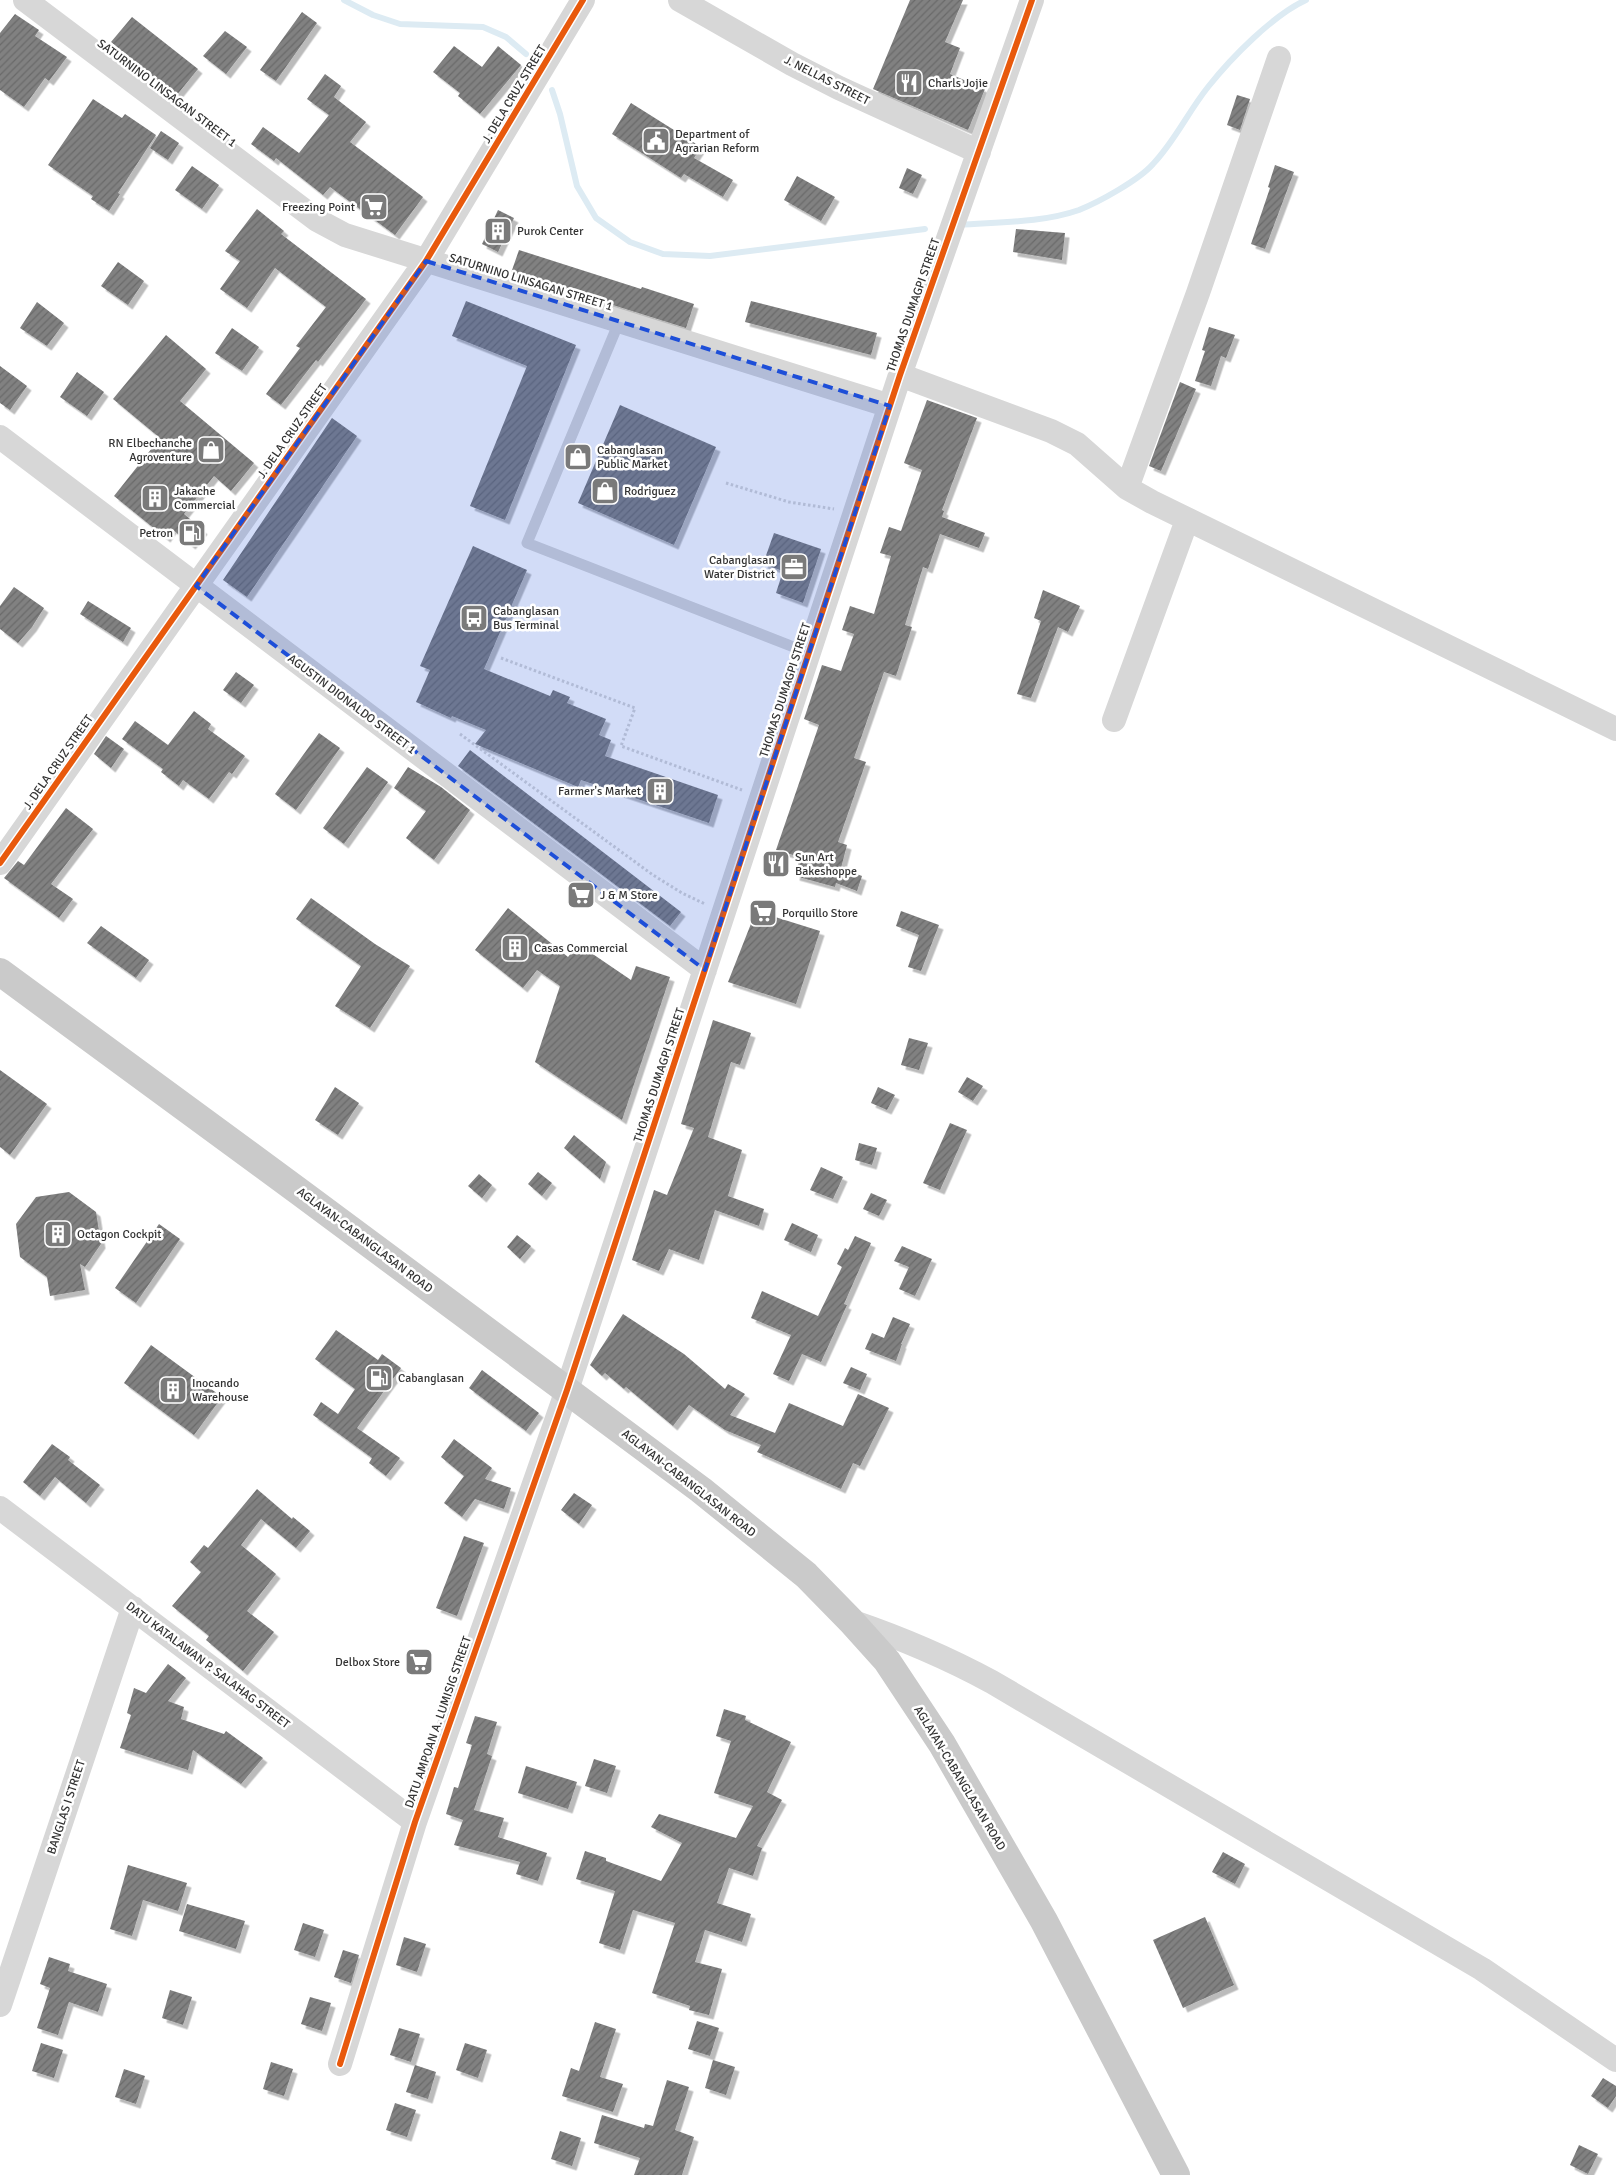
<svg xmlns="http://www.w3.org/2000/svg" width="1616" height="2175" viewBox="0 0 1616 2175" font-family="Signika,sans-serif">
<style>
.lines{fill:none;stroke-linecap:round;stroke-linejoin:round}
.stream{stroke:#ddebf3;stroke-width:6}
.building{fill:url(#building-hatch);filter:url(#shadow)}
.path{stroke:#d6d6d6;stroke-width:3;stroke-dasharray:2.5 2.5;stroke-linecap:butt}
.lane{stroke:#d7d7d7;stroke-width:11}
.street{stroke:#d7d7d7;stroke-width:24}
.primary{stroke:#cacaca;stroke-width:28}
.cycleway-casing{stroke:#fff;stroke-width:9}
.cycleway{stroke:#e8590c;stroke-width:6}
.marked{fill:#1d4ed8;fill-opacity:0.2;stroke:#1d4ed8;stroke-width:4;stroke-dasharray:10 6;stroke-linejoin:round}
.labels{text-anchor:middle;stroke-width:5;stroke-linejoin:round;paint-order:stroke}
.street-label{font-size:12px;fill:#333;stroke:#fff}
.poi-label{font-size:12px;fill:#333;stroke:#fff;text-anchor:start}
</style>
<defs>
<pattern id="building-hatch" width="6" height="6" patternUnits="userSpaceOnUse" patternTransform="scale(1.25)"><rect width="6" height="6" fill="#818181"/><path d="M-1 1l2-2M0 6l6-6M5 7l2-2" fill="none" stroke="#6a6a6a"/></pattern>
<filter id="shadow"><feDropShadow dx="4.5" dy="4.5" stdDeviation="0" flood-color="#0004"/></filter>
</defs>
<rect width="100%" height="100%" fill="#fff"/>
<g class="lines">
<path class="stream" d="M 344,0 L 373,15 L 400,24 L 483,27 L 506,37 L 526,54
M 552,90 L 560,114 L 577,186 L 596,218 L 630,242 L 663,254 L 710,256 L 925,229
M 959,225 C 998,222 1042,223 1079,210 C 1099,202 1139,180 1153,164 C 1175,141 1188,112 1208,87 C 1231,58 1273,15 1306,0"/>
</g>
<path class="building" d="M 910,0 L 963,0 L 945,42 L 960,48 L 950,74 L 985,89 L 968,130 L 873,89 Z
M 302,12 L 317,23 L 276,81 L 260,70 Z
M 15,14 L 39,30 L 35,36 L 67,57 L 49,81 L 45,78 L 24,107 L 0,90 L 0,33 Z
M 132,17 L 198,69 L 176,96 L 111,42 Z
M 225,31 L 247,47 L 226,74 L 203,56 Z
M 454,46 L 482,67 L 498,46 L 521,65 L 480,114 L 458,96 L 460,93 L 433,72 Z
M 325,74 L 341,86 L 334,97 L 366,122 L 350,142 L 423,197 L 395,235 L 330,187 L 323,195 L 276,158 L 274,161 L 251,144 L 263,127 L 299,153 L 329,115 L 307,99 Z
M 1237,95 L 1250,99 L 1240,130 L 1227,125 Z
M 93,99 L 122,118 L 125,114 L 156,135 L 118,193 L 120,194 L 109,211 L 91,199 L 93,196 L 48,165 Z
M 631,103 L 701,147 L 694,158 L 733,180 L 723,197 L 684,174 L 681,178 L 612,134 Z
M 161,131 L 179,143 L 168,160 L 150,148 Z
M 1275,165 L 1294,172 L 1265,249 L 1251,244 L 1270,188 L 1268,187 Z
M 192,166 L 219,185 L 202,209 L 175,190 Z
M 907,168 L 922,175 L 913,194 L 899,188 Z
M 797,176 L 835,197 L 821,221 L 784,200 Z
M 257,209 L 284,231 L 281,234 L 366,299 L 318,362 L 316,360 L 281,405 L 266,394 L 300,348 L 296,346 L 326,307 L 275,268 L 247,308 L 220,289 L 240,261 L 225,251 Z
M 498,210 L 514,218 L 498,252 L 482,244 Z
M 1016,229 L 1065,233 L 1062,260 L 1013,252 Z
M 519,250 L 641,289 L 642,287 L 694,304 L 686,328 L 511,273 Z
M 118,262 L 144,281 L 128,305 L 101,286 Z
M 466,301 L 576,345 L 505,520 L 470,506 L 527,366 L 452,336 Z
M 751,301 L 877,333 L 871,355 L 745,322 Z
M 37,302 L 64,323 L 47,346 L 20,328 Z
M 1209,327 L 1235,335 L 1226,358 L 1221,356 L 1211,386 L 1195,381 L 1205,351 L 1202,350 Z
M 232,328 L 259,347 L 242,371 L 215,353 Z
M 166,335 L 206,369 L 180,401 L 254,463 L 231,491 L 214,476 L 184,514 L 203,530 L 191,545 L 172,529 L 166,538 L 114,496 L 160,438 L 113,399 Z
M 0,366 L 27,386 L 10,410 L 0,403 Z
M 77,372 L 104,392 L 87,416 L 60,397 Z
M 1180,382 L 1196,389 L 1161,471 L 1149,466 Z
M 927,400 L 977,418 L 942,510 L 944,511 L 942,517 L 985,533 L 979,548 L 940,534 L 928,569 L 923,567 L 905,625 L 912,627 L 896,676 L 884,672 L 854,758 L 866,762 L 838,842 L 847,845 L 841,868 L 862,876 L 857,891 L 836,883 L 835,887 L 795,876 L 800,857 L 776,850 L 819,725 L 804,719 L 822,665 L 841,671 L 854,634 L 842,630 L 850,606 L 874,614 L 891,556 L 880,553 L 889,527 L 901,531 L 922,470 L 904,463 Z
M 620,405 L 716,447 L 674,545 L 578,503 Z
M 332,418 L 357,436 L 247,597 L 223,580 Z
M 774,533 L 821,549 L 803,603 L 776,593 L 783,571 L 763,564 Z
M 473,546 L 527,570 L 484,669 L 550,696 L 553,690 L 570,697 L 567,703 L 606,719 L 599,735 L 611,740 L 605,756 L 718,795 L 709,823 L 581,780 L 578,787 L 475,744 L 486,730 L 452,716 L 451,718 L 416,702 L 430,670 L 420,666 Z
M 14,587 L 44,608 L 32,627 L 18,643 L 0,629 L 0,606 Z
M 1043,590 L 1080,606 L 1068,632 L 1058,627 L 1031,698 L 1017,694 L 1041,621 L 1034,618 Z
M 88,601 L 131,628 L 123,642 L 80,614 Z
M 236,672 L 254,685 L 241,703 L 223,690 Z
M 194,711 L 211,724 L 208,729 L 245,756 L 232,774 L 229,772 L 209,799 L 183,780 L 179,786 L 161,772 L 163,769 L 122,739 L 135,721 L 168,745 Z
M 319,733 L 340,748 L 296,810 L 275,794 Z
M 106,736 L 124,749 L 111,768 L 94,754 Z
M 470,750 L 681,912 L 670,926 L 458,766 Z
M 367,767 L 388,782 L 344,844 L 323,828 Z
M 408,767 L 441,787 L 470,810 L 434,860 L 406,838 L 426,811 L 394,788 Z
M 66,808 L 93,829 L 51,884 L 73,899 L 59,918 L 4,878 L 18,861 L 24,865 Z
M 311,898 L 375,944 L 410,966 L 370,1028 L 335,1006 L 361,966 L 296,919 Z
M 508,908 L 568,957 L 578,944 L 631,980 L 636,966 L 670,977 L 622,1120 L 535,1062 L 560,986 L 537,970 L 523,988 L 475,950 Z
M 756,911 L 820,931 L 796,1004 L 728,982 Z
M 901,911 L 939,925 L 921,971 L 908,967 L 919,935 L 896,926 Z
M 101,926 L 149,960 L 136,978 L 87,943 Z
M 713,1020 L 751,1033 L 740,1065 L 731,1062 L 708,1137 L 742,1150 L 728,1196 L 764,1209 L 759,1226 L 715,1210 L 699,1260 L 669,1249 L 659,1271 L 632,1260 L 654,1190 L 667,1195 L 694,1128 L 681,1124 Z
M 909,1038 L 928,1043 L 919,1070 L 901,1065 Z
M 0,1070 L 47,1104 L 10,1155 L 0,1147 Z
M 967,1077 L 983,1086 L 973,1101 L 958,1092 Z
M 335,1087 L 359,1103 L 338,1135 L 315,1120 Z
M 878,1087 L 895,1095 L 887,1110 L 871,1103 Z
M 950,1123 L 967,1130 L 940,1190 L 923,1183 Z
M 574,1135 L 606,1162 L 600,1179 L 564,1148 Z
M 859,1143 L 877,1148 L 872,1165 L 855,1160 Z
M 821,1167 L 843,1177 L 833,1199 L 810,1190 Z
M 538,1172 L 552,1183 L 542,1196 L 528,1184 Z
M 479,1174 L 492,1185 L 482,1198 L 468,1186 Z
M 69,1192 L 96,1212 L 101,1244 L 85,1267 L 80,1264 L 85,1290 L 50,1296 L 47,1277 L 20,1257 L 16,1224 L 36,1197 Z
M 871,1193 L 887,1200 L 879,1216 L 863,1209 Z
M 792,1223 L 818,1235 L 811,1252 L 784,1240 Z
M 159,1224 L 180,1239 L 136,1303 L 115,1288 Z
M 517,1235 L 531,1246 L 520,1259 L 507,1247 Z
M 855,1236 L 871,1243 L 844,1304 L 847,1305 L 821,1362 L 802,1354 L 789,1381 L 773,1374 L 791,1335 L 751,1318 L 762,1291 L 818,1316 L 842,1267 L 837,1264 L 845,1248 L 848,1250 Z
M 902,1246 L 932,1259 L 915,1296 L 899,1289 L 909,1267 L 894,1261 Z
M 623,1314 L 684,1354 L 725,1389 L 728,1384 L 745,1394 L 730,1415 L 775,1433 L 789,1403 L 843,1426 L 858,1394 L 889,1408 L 860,1466 L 853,1463 L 841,1489 L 757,1452 L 761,1445 L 725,1430 L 689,1405 L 673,1426 L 626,1387 L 624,1389 L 605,1373 L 602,1376 L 590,1365 Z
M 893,1317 L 910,1324 L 901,1344 L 902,1344 L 896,1361 L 865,1349 L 872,1333 L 884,1338 Z
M 336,1330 L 378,1360 L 382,1354 L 401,1368 L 357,1428 L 400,1458 L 386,1476 L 369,1463 L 372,1458 L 313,1415 L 321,1402 L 338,1414 L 355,1389 L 315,1359 Z
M 151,1345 L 222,1397 L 194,1435 L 124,1383 Z
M 851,1367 L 867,1374 L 860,1390 L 843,1383 Z
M 482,1370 L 539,1413 L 526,1431 L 469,1388 Z
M 454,1439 L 492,1468 L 485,1479 L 511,1488 L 504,1509 L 475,1499 L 462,1517 L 444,1503 L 464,1476 L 441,1457 Z
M 52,1444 L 70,1457 L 68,1460 L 100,1485 L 86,1503 L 55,1477 L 40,1496 L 23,1482 Z
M 257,1489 L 292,1519 L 293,1517 L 310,1531 L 296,1548 L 261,1519 L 241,1545 L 276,1574 L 247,1611 L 274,1632 L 243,1671 L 206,1640 L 209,1636 L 172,1606 L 201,1572 L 190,1562 L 204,1545 L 208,1548 Z
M 574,1493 L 592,1505 L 579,1524 L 561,1510 Z
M 464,1536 L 484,1543 L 457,1616 L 436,1608 Z
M 168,1664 L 186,1678 L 168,1701 L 184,1707 L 181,1719 L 224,1734 L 226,1731 L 263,1758 L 241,1784 L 193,1750 L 188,1770 L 120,1748 L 131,1715 L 127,1713 L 134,1688 L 146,1693 Z
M 724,1709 L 746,1716 L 745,1720 L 791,1742 L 767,1792 L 782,1800 L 757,1846 L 762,1848 L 753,1876 L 729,1868 L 717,1903 L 751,1914 L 742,1942 L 705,1930 L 695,1962 L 722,1969 L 709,2015 L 689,2010 L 690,2006 L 652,1993 L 675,1923 L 633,1910 L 620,1950 L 599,1943 L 615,1891 L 576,1879 L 585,1851 L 606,1858 L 606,1861 L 661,1881 L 682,1843 L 651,1827 L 659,1814 L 736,1838 L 753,1806 L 714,1793 L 731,1741 L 716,1736 Z
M 475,1716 L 497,1722 L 487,1754 L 492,1756 L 474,1810 L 504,1818 L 498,1837 L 547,1853 L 538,1881 L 516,1874 L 520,1862 L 454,1845 L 463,1820 L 446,1814 L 454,1787 L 458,1788 L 472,1745 L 466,1743 Z
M 594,1759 L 616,1766 L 607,1793 L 585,1786 Z
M 526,1766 L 577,1782 L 568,1809 L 518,1793 Z
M 1223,1852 L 1245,1864 L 1235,1884 L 1212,1872 Z
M 128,1865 L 187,1883 L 178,1911 L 143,1900 L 132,1936 L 110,1929 Z
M 187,1904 L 245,1921 L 236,1949 L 179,1931 Z
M 1205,1917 L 1234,1985 L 1183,2008 L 1153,1940 Z
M 303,1923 L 324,1930 L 315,1957 L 294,1950 Z
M 404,1937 L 426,1944 L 417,1972 L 396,1965 Z
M 343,1950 L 359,1955 L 351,1983 L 334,1977 Z
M 49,1957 L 70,1964 L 68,1971 L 107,1984 L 98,2012 L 69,2002 L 58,2035 L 37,2028 L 50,1988 L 40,1984 Z
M 170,1990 L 192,1997 L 183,2025 L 162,2018 Z
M 310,1997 L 331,2003 L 322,2031 L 301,2024 Z
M 697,2021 L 719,2028 L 710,2056 L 688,2049 Z
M 595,2022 L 616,2029 L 600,2077 L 623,2084 L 613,2112 L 562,2096 L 571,2068 L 579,2071 Z
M 399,2028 L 420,2034 L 411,2062 L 390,2055 Z
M 41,2043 L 63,2050 L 54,2078 L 32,2071 Z
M 465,2043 L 487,2050 L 478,2078 L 456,2070 Z
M 713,2060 L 735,2067 L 726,2095 L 705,2088 Z
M 271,2062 L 293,2069 L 284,2096 L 263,2089 Z
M 415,2065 L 436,2072 L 428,2099 L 406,2092 Z
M 124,2069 L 145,2076 L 136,2104 L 115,2097 Z
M 1603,2078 L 1616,2086 L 1616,2096 L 1608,2108 L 1591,2096 Z
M 667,2080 L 689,2087 L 675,2130 L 694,2137 L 682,2175 L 634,2175 L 640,2158 L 594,2143 L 602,2115 L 644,2128 L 645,2124 L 653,2126 Z
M 395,2103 L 416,2110 L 407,2137 L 386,2130 Z
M 560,2131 L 581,2138 L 572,2166 L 551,2159 Z
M 1579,2145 L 1598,2154 L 1588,2174 L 1570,2165 Z"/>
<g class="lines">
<path class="path" d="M 726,483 L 789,502 L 834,509
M 501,658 L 635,708 L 621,746 L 742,790
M 460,734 L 653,875 L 682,893 L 705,904"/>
<path class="lane" d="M 619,322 L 527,543 L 809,653"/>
<path class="street" d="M 25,0 L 317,220 L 345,235 L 890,406
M 680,0 L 792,64 L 839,88 L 979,152
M 900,375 L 1051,431 L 1077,444 L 1127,488 L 1152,502 L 1616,729
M 0,437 L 705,970
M 1127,488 L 1198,293 L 1279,58
M 1114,720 L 1187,520
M 0,863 L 426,261 L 583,0
M 0,1508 L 415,1822
M 851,1621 C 901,1638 946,1657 992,1682 L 1482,1969 L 1616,2060
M 0,2005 L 133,1608
M 340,2064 L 415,1822 L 567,1390 L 900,375 L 1032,0"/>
<path class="primary" d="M 0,972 L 301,1193 L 701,1490 L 806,1575 L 851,1621 L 887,1661 L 942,1744 L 1044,1921 L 1176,2175"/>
<defs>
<path id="cycleway" d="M 0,863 L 426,261 L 583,0
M 340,2064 L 415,1822 L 567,1390 L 900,375 L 1032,0"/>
</defs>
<use href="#cycleway" class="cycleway-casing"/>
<use href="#cycleway" class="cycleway"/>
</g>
<path class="marked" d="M 426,261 L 890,406 L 705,970 L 196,586 Z"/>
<defs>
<symbol id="restaurant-square" viewBox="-11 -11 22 22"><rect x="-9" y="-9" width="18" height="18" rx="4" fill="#7a7a7a" stroke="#fff"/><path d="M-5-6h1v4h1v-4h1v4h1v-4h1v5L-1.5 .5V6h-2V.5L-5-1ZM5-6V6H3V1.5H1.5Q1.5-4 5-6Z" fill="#fff"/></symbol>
<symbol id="civic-square" viewBox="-11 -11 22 22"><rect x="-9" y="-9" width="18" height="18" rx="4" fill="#7a7a7a" stroke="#fff"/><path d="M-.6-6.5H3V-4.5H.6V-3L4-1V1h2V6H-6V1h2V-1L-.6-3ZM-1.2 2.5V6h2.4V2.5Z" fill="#fff"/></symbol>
<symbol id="supermarket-square" viewBox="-11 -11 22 22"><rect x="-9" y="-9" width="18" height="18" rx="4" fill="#7a7a7a" stroke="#fff"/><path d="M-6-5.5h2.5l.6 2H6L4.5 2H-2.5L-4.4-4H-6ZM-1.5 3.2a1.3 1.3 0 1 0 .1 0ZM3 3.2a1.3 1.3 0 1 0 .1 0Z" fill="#fff"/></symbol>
<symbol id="building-square" viewBox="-11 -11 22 22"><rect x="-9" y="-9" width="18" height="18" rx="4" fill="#7a7a7a" stroke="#fff"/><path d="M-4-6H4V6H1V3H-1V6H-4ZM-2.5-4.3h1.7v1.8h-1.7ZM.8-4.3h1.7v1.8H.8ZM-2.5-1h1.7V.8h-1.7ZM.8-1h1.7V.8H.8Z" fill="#fff"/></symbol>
<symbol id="shop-square" viewBox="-11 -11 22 22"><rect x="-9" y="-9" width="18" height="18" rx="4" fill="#7a7a7a" stroke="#fff"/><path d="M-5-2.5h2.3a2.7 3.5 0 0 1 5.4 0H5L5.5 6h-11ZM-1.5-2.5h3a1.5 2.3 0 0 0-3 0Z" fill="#fff"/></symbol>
<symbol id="fuel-square" viewBox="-11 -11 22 22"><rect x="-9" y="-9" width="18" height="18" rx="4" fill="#7a7a7a" stroke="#fff"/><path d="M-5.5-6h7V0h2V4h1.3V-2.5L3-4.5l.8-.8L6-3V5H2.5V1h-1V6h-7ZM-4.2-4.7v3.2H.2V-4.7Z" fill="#fff"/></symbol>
<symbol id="office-square" viewBox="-11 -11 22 22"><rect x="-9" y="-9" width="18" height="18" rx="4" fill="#7a7a7a" stroke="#fff"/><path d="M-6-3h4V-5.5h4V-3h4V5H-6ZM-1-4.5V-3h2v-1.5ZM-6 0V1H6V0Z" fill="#fff"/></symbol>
<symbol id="bus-square" viewBox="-11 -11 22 22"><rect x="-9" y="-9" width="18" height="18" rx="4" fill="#7a7a7a" stroke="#fff"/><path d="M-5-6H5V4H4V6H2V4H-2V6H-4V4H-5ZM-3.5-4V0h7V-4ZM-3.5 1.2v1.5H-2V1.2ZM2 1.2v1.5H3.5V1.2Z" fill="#fff"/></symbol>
</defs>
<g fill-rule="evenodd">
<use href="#restaurant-square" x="893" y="67" width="32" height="32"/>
<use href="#civic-square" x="640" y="125" width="32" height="32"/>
<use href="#supermarket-square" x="358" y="191" width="32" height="32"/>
<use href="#building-square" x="482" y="215" width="32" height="32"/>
<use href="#shop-square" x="195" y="434" width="32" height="32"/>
<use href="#shop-square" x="562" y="441" width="32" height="32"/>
<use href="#shop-square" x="589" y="475" width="32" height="32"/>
<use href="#building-square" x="139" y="482" width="32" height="32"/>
<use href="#fuel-square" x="176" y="517" width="32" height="32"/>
<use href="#office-square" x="778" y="551" width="32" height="32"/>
<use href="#bus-square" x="458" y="602" width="32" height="32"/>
<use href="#building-square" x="644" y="775" width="32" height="32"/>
<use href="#restaurant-square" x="760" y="848" width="32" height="32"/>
<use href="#supermarket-square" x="565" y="879" width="32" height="32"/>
<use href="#supermarket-square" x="747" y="897" width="32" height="32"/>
<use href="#building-square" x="499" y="932" width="32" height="32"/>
<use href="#building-square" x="42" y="1218" width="32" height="32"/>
<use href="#fuel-square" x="363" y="1362" width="32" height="32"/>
<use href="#building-square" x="157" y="1374" width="32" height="32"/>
<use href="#supermarket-square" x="403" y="1646" width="32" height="32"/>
</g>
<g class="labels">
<g class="street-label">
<text transform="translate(827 80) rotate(27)" y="4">J. NELLAS STREET</text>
<text transform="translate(167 93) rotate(37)" y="4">SATURNINO LINSAGAN STREET 1</text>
<text transform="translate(514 94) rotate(-59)" y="4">J. DELA CRUZ STREET</text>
<text transform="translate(531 282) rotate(17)" y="4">SATURNINO LINSAGAN STREET 1</text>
<text transform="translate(913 305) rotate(-71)" y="4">THOMAS DUMAGPI STREET</text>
<text transform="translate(292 431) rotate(-55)" y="4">J. DELA CRUZ STREET</text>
<text transform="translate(785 690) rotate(-72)" y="4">THOMAS DUMAGPI STREET</text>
<text transform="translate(352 704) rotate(37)" y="4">AGUSTIN DIONALDO STREET 1</text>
<text transform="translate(58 762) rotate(-55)" y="4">J. DELA CRUZ STREET</text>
<text transform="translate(659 1075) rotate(-72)" y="4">THOMAS DUMAGPI STREET</text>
<text transform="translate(365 1240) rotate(37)" y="4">AGLAYAN-CABANGLASAN ROAD</text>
<text transform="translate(689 1483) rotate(38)" y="4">AGLAYAN-CABANGLASAN ROAD</text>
<text transform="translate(208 1665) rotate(37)" y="4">DATU KATALAWAN P. SALAHAG STREET</text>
<text transform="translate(438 1722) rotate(-71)" y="4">DATU AMPOAN A. LUMISIG STREET</text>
<text transform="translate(960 1778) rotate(59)" y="4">AGLAYAN-CABANGLASAN ROAD</text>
<text transform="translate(66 1807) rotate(-72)" y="4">BANGLAS I STREET</text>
</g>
<g class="poi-label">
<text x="928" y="87">Charls Jojie</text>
<text x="675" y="138">Department of<tspan x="675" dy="14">Agrarian Reform</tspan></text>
<text x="355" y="211" text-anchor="end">Freezing Point</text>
<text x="517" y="235">Purok Center</text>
<text x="192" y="447" text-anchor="end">RN Elbechanche<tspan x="192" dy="14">Agroventure</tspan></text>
<text x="597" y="454">Cabanglasan<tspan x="597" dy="14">Public Market</tspan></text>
<text x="174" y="495">Jakache<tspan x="174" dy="14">Commercial</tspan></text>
<text x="624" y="495">Rodriguez</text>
<text x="173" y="537" text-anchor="end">Petron</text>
<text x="775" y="564" text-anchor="end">Cabanglasan<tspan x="775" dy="14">Water District</tspan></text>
<text x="493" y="615">Cabanglasan<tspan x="493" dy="14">Bus Terminal</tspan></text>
<text x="641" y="795" text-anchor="end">Farmer's Market</text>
<text x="795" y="861">Sun Art<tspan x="795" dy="14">Bakeshoppe</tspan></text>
<text x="600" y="899">J &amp; M Store</text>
<text x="782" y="917">Porquillo Store</text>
<text x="534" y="952">Casas Commercial</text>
<text x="77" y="1238">Octagon Cockpit</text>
<text x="398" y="1382">Cabanglasan</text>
<text x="192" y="1387">Inocando<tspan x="192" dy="14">Warehouse</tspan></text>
<text x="400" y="1666" text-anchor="end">Delbox Store</text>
</g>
</g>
</svg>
